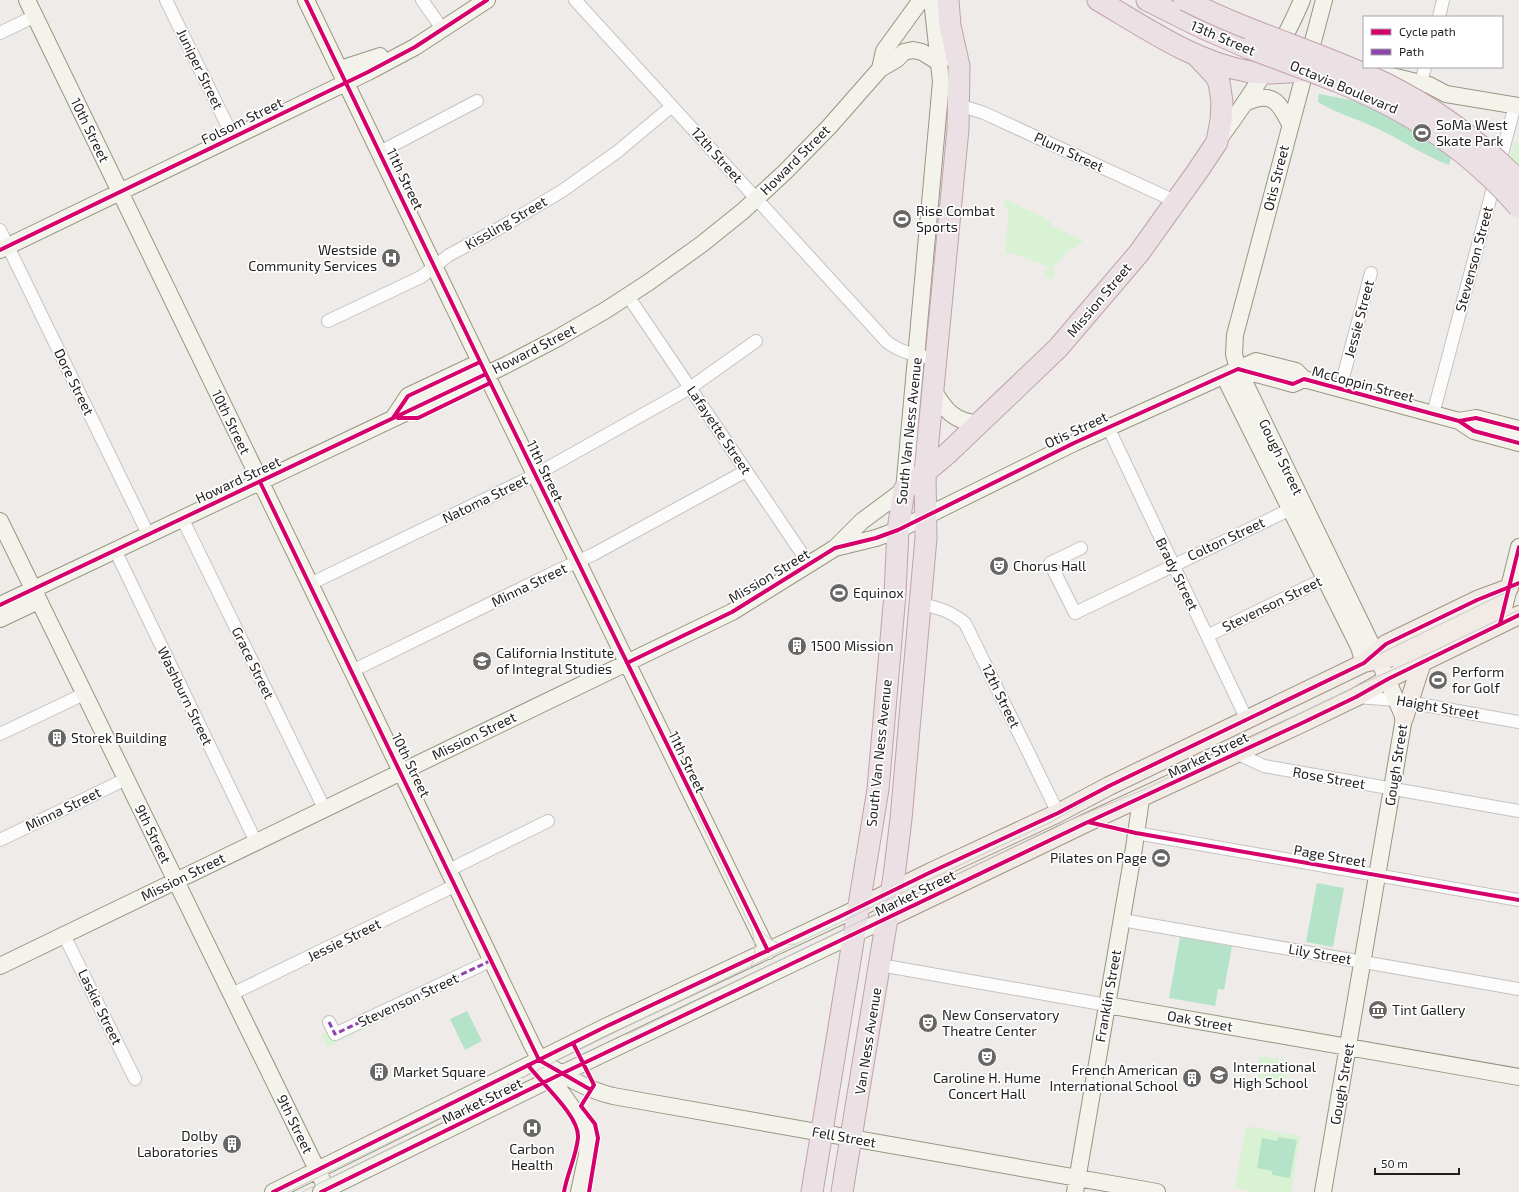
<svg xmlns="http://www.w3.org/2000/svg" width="1519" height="1192" viewBox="0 0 1519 1192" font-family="'Exo 2',sans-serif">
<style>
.park{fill:#d9f2d4}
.pitch{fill:#b5e3c9}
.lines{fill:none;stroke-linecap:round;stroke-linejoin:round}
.street-casing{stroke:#c5c3c2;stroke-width:14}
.secondary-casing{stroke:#989680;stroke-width:18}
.primary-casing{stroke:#a49584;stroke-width:20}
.highway-casing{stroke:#c2a0ae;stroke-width:23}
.street{stroke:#fcfcfc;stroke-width:12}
.secondary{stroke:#f3f3eb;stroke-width:16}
.primary{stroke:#f1eae5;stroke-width:18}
.highway{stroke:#ebe0e3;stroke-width:21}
.tram{stroke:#cbcbca;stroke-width:1}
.highway-bridge-casing{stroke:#c2a0ae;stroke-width:23;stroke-linecap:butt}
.highway-bridge{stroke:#ebe0e3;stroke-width:21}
.quiet{stroke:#8e44ad;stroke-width:3;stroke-dasharray:6 3;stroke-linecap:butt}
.cycleway-casing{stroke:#fff;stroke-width:6}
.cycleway{stroke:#d6006c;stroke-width:4}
.labels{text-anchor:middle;stroke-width:3.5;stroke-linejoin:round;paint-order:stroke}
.street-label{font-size:14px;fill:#1f1f1f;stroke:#fff}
.poi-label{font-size:14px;fill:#1f1f1f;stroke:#fff;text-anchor:start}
</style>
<rect width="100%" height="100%" fill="#eeebe8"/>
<path class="park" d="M 1515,140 L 1519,144 L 1519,168 L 1510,159 Z
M 1005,199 L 1051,221 L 1049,224 L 1083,241 L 1074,250 L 1071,248 L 1052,269 L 1056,273 L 1051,280 L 1044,276 L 1048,267 L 1010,252 L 1009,254 L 1005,253 L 1009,209 L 1004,208 Z
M 475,960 L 477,975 L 327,1047 L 321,1035 Z
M 1259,1056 L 1289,1061 L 1286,1080 L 1281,1083 L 1258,1077 Z
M 1246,1126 L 1300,1136 L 1291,1192 L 1257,1192 L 1235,1188 Z"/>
<path class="pitch" d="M 1319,94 L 1461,121 L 1449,165 C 1420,154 1401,139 1374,127 C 1355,118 1335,113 1318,102 Z
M 1317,883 L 1344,888 L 1333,947 L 1306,942 Z
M 1180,937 L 1232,946 L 1224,990 L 1218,989 L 1215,1006 L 1169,998 Z
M 467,1011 L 482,1041 L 465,1050 L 450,1019 Z
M 1278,1137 L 1297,1140 L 1290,1178 L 1272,1175 L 1272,1171 L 1257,1168 L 1262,1138 L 1277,1141 Z"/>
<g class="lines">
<defs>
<path id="street" d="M 166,0 L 233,137
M 422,0 L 443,30
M 575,0 L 887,342 C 901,353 919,356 936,359
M 1439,17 L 1443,0
M 0,33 L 35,16
M 1421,83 L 1425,67
M 959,105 L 984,113 L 1177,202
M 380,152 L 477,101
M 0,230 L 148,534
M 628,296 L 809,564
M 328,321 L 421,277 L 449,255 L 498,229 L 562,191 L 617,152 L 672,106
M 1340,389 L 1371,273
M 1433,414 L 1515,105
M 1108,427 L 1247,720
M 182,518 L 324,808
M 1081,548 L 1050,563 L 1075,613 L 1291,509
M 115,550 L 256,842
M 310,584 L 535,475 L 690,388 L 756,341
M 920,605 C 938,606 951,612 965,623 L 1058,813
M 1207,636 L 1332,575
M 352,671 L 559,570 L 594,554 L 746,471
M 1357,697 L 1397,700 L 1519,722
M 0,734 L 84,694
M 1236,753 L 1264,766 L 1519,811
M 1136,833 L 1519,900
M 0,840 L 126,779
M 449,870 L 548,821
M 1122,920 L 1519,989
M 64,935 L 135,1079
M 880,965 L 1107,1005
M 232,994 L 456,885
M 329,1022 L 335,1034 L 492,960"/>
<path id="secondary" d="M 27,0 L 410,790 L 533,1047 L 546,1071 L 581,1120 L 588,1134 L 587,1155 L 579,1192
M 306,0 L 486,374 L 768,951
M 340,69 L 380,56
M 880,69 L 884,51 L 921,0
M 1375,72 L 1429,85 L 1446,94 L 1519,106
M 1245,103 C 1272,90 1279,102 1290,124
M 1219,139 C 1251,96 1281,50 1302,0
M 0,250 L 368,72 L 415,47 L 487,0
M 1238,369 L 1293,384 L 1304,379
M 1224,376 L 1359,647 L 1364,663
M 933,390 C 946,411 953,421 979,424
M 394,417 L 408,396 L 480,362
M 1459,421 L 1476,418 L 1519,429
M 0,521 L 328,1192
M 835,548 L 876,538 L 898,530 L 1074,443 L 1256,361 L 1296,371 L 1304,379 L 1459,421 L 1474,431 L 1519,443
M 0,605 L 504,366 L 556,339 L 606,310 L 649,282 L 702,244 L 743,211 L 785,172 L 829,127 L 880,69 L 897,59 L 904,52 L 913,50 L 922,52 L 940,63
M 0,619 L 38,601
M 1500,624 L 1519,547
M 0,966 L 732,612 L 835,548 L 862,521 L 904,490 L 941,82 L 932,0
M 1107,1005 L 1519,1077
M 546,1064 C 568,1078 588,1090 613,1096 L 1157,1192
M 273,1192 L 605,1027 L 858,908
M 321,1192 L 561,1074 L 888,918
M 1075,1192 L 1134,848 L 1141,799
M 1323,1192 L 1404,718 L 1375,652 L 1238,369 L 1234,354 L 1235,335 L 1324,0"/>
<path id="primary" d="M 1364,663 L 1386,644 L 1477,600 L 1504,590
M 1404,718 L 1422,662
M 858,908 L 931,872 L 1058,813 L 1109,786 L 1364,663 L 1398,656 L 1484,614 L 1509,588
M 888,918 L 1088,822 L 1300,724 L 1356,697 L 1388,679 L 1519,615"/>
<path id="highway" d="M 1098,0 C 1143,26 1194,62 1246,71 C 1265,75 1285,72 1304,71
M 1147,0 L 1203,28 L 1249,48
M 812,1192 L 878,789 L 895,594 L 898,530 L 904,490 L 947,454 L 1058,348 L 1139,253 L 1197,172 L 1217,142 L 1221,120 L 1222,102 L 1219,82 L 1214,74 L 1196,55
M 842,1192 L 894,876 L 901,819 L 920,605 L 926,538 L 925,472 L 958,129 L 959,66 L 950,26 L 948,0"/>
</defs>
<use href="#street" class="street-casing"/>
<use href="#secondary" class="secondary-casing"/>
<use href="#primary" class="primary-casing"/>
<use href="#highway" class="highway-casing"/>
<use href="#street" class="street"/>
<use href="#secondary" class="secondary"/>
<use href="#primary" class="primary"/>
<use href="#highway" class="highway"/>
<path class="tram" d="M 694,808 L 752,930 C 755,943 757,956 750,968
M 1056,826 L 1145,789 L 1355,687 L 1436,650 L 1519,610
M 750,911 C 760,931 769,947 794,944
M 626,1035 L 1042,833
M 288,1192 L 874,906 L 1051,822 L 1135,773 L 1519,586
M 302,1192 L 408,1140"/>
<defs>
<path id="highway-bridge" d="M 1185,0 C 1249,33 1319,52 1384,83 C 1435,108 1479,141 1519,181
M 1249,48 C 1299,67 1351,84 1398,110 C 1444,135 1485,168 1519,207"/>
</defs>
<use href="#highway-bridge" class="highway-bridge-casing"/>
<use href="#highway-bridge" class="highway-bridge"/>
<path class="quiet" d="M 329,1022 L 335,1034 L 492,960"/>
<defs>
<path id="cycleway" d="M 306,0 L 486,374 L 768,951
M 0,250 L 368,72 L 415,47 L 487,0
M 393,418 L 408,396 L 480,362
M 398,418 L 418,418 L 490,383
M 1459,421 L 1476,418 L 1519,429
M 260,482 L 539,1060
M 0,605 L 486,374
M 1500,624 L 1519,547
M 627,663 L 732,612 L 835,548 L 876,538 L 898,530 L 1074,443 L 1238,369 L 1293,384 L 1304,379 L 1459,421 L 1474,431 L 1519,443
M 1088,822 L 1136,833 L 1519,900
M 573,1043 L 594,1085 L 581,1106 L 595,1124 L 598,1138 L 589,1192
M 539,1060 L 591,1090
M 528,1065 C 540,1082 580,1116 578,1138 C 576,1157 567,1174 564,1192
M 273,1192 L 605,1027 L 839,917 L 931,872 L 1058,813 L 1109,786 L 1364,663 L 1386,644 L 1477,600 L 1519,583
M 321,1192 L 561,1074 L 1088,822 L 1300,724 L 1356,697 L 1388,679 L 1519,615"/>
</defs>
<use href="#cycleway" class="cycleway-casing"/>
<use href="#cycleway" class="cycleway"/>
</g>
<defs>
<symbol id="stadium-disc" viewBox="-11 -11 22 22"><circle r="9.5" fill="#676665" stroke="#fff"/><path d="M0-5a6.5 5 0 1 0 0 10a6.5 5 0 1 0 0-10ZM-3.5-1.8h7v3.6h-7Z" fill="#fff"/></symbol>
<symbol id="hospital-disc" viewBox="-11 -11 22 22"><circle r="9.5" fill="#676665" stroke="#fff"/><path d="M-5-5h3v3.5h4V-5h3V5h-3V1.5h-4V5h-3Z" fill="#fff"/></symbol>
<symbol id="theatre-disc" viewBox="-11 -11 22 22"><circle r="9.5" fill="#676665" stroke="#fff"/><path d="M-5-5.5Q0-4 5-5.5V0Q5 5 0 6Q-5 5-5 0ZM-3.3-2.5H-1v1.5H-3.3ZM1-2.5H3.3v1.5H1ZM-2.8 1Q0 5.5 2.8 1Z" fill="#fff"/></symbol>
<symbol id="building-disc" viewBox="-11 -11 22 22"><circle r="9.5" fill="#676665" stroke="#fff"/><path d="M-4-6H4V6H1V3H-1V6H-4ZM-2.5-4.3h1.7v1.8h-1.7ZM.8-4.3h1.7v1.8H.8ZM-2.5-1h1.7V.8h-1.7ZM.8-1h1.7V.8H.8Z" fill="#fff"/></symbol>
<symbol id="university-disc" viewBox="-11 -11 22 22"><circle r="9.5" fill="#676665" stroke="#fff"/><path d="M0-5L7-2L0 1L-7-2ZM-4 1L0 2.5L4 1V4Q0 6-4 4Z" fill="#fff"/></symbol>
<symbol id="museum-disc" viewBox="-11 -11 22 22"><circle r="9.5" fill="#676665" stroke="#fff"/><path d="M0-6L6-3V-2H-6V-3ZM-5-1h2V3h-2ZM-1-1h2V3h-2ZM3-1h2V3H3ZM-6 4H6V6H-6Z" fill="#fff"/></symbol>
<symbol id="school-disc" viewBox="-11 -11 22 22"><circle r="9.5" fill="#676665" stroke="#fff"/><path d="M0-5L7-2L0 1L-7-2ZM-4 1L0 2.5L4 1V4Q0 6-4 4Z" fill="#fff"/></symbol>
</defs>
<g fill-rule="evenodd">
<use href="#stadium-disc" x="1411" y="122" width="22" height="22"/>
<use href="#stadium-disc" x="891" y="208" width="22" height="22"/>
<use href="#hospital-disc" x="380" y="247" width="22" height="22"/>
<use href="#theatre-disc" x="988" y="555" width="22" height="22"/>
<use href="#stadium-disc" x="828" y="582" width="22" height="22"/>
<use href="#building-disc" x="786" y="635" width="22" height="22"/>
<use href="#university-disc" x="471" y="650" width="22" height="22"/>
<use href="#stadium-disc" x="1427" y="669" width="22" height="22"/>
<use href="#building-disc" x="46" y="727" width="22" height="22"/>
<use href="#stadium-disc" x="1150" y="847" width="22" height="22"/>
<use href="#museum-disc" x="1367" y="999" width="22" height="22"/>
<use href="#theatre-disc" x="917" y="1012" width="22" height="22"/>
<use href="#theatre-disc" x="976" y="1046" width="22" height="22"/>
<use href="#building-disc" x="368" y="1061" width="22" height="22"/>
<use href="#school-disc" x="1208" y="1064" width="22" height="22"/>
<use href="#building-disc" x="1181" y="1067" width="22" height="22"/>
<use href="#hospital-disc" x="521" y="1117" width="22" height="22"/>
<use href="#building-disc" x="221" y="1133" width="22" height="22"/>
</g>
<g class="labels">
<g class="street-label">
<text transform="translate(1223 38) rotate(23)" y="5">13th Street</text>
<text transform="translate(200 69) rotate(64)" y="5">Juniper Street</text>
<text transform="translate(1344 87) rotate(23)" y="5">Octavia Boulevard</text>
<text transform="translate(242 121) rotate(-26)" y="5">Folsom Street</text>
<text transform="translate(90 130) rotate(64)" y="5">10th Street</text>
<text transform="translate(1069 152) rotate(25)" y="5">Plum Street</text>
<text transform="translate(717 155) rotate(48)" y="5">12th Street</text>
<text transform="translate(795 160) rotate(-45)" y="5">Howard Street</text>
<text transform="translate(1276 178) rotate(-76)" y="5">Otis Street</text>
<text transform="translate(405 179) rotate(64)" y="5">11th Street</text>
<text transform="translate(506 223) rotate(-30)" y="5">Kissling Street</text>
<text transform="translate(1474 259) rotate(-75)" y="5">Stevenson Street</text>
<text transform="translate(1099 300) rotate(-50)" y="5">Mission Street</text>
<text transform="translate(1359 319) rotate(-75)" y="5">Jessie Street</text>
<text transform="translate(534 349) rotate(-27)" y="5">Howard Street</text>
<text transform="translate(74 382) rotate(64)" y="5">Dore Street</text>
<text transform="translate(1363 384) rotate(15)" y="5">McCoppin Street</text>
<text transform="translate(231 422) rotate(64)" y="5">10th Street</text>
<text transform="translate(719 430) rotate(56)" y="5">Lafayette Street</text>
<text transform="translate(1076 430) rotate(-25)" y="5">Otis Street</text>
<text transform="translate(909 431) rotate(-84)" y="5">South Van Ness Avenue</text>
<text transform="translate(1281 457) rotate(64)" y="5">Gough Street</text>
<text transform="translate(545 471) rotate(64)" y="5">11th Street</text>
<text transform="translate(238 480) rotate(-25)" y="5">Howard Street</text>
<text transform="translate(485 499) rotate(-26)" y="5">Natoma Street</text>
<text transform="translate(1226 539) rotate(-25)" y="5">Colton Street</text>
<text transform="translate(1177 574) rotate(64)" y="5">Brady Street</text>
<text transform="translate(769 576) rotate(-31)" y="5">Mission Street</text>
<text transform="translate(529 585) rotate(-26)" y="5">Minna Street</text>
<text transform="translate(1272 604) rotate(-26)" y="5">Stevenson Street</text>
<text transform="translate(253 663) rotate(64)" y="5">Grace Street</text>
<text transform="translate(185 696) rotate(64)" y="5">Washburn Street</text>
<text transform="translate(1001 696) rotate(64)" y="5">12th Street</text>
<text transform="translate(1438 707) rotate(10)" y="5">Haight Street</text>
<text transform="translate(474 736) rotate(-26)" y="5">Mission Street</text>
<text transform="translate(879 753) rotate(-84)" y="5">South Van Ness Avenue</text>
<text transform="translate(1208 755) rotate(-26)" y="5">Market Street</text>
<text transform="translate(687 762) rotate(64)" y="5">11th Street</text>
<text transform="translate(411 765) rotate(64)" y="5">10th Street</text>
<text transform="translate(1396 765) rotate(-81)" y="5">Gough Street</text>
<text transform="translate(1329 778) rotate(10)" y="5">Rose Street</text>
<text transform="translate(63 809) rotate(-26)" y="5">Minna Street</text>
<text transform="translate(153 834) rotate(64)" y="5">9th Street</text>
<text transform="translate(1330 856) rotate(10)" y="5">Page Street</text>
<text transform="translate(183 877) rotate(-26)" y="5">Mission Street</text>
<text transform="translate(915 893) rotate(-26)" y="5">Market Street</text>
<text transform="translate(344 940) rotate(-26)" y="5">Jessie Street</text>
<text transform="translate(1320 954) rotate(10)" y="5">Lily Street</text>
<text transform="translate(1108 996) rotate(-80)" y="5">Franklin Street</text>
<text transform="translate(408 1000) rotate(-25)" y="5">Stevenson Street</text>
<text transform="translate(100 1007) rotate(64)" y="5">Laskie Street</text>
<text transform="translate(1200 1021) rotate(10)" y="5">Oak Street</text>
<text transform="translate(868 1041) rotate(-81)" y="5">Van Ness Avenue</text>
<text transform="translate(1342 1084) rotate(-80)" y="5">Gough Street</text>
<text transform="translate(482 1101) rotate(-26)" y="5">Market Street</text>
<text transform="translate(295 1124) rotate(64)" y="5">9th Street</text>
<text transform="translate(844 1137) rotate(10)" y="5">Fell Street</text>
</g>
<g class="poi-label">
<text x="1436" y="130">SoMa West<tspan x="1436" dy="16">Skate Park</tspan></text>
<text x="916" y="216">Rise Combat<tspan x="916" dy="16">Sports</tspan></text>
<text x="377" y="255" text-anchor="end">Westside<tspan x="377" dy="16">Community Services</tspan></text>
<text x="1013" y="571">Chorus Hall</text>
<text x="853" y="598">Equinox</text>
<text x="811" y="651">1500 Mission</text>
<text x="496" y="658">California Institute<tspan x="496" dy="16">of Integral Studies</tspan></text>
<text x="1452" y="677">Perform<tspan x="1452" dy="16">for Golf</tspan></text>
<text x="71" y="743">Storek Building</text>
<text x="1147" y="863" text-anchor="end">Pilates on Page</text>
<text x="1392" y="1015">Tint Gallery</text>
<text x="942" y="1020">New Conservatory<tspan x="942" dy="16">Theatre Center</tspan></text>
<text x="1233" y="1072">International<tspan x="1233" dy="16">High School</tspan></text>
<text x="1178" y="1075" text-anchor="end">French American<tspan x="1178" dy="16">International School</tspan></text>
<text x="393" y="1077">Market Square</text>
<text x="987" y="1083" text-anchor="middle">Caroline H. Hume<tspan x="987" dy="16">Concert Hall</tspan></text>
<text x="218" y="1141" text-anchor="end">Dolby<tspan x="218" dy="16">Laboratories</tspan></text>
<text x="532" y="1154" text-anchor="middle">Carbon<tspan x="532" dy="16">Health</tspan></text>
</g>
</g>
<rect x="1363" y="16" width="140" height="52" fill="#ffffff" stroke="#a5a5a5"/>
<rect x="1371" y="29" width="20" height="6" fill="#d6006c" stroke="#a5a5a5"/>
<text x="1399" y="36" font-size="12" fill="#1f1f1f">Cycle path</text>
<rect x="1371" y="49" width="20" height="6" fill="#8e44ad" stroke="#a5a5a5"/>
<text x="1399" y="56" font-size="12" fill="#1f1f1f">Path</text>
<path d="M1375 1168v6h84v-6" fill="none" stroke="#1f1f1f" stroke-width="2"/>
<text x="1381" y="1168" font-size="12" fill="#1f1f1f" stroke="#ffffff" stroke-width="3" paint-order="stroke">50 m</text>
</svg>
